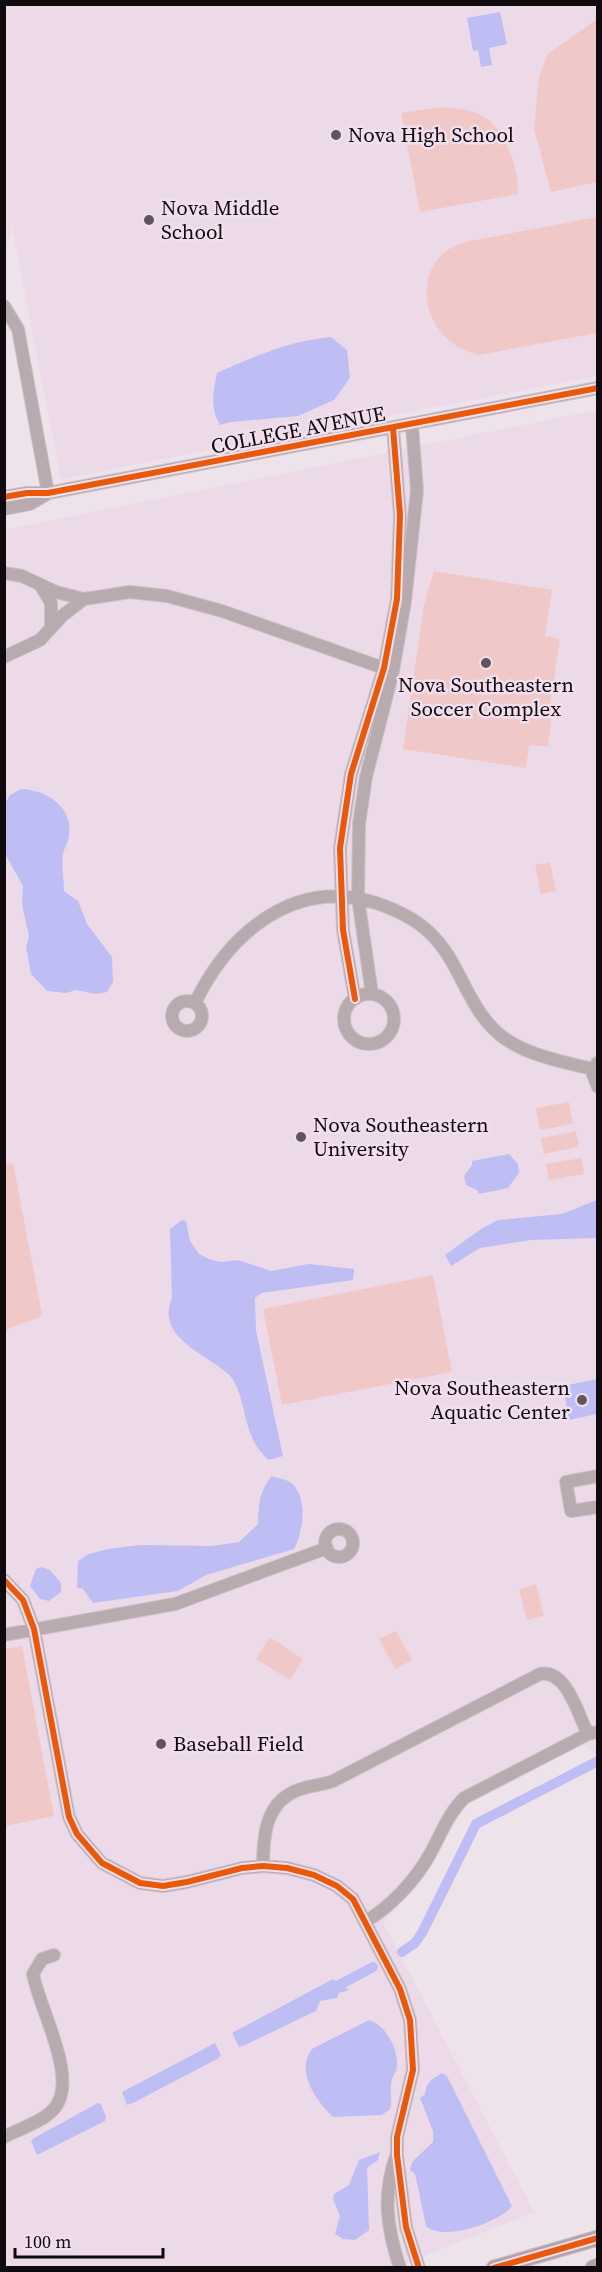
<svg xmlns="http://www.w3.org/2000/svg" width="602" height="2272" viewBox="0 0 602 2272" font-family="'Source Serif 4',serif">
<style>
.built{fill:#eddae9}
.green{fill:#f1c8c8}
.water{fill:#bebef5}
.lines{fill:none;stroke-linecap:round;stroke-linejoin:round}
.canal{stroke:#bebef5;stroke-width:10}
.minor-casing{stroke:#cac1c7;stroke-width:14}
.major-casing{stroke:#cac1c7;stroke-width:17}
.minor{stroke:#b8abb0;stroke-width:12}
.major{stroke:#b2a2a9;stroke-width:15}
.cycleway-casing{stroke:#f2dfee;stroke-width:10}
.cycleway{stroke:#e8590c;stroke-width:6}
.poi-dot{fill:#5e565c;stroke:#f2dfee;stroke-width:2}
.labels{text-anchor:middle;stroke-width:5;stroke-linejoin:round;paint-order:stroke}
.poi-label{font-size:21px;fill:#100a0f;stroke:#f2dfee;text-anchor:start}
.street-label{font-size:21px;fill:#100a0f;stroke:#f2dfee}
</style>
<rect width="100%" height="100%" fill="#eee3eb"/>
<path class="built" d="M 5,5 L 597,5 L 597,376 L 61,479 L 12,227 L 5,253 Z
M 597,410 L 597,1759 L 592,1750 L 581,1743 L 472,1799 L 461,1809 L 418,1882 L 383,1922 L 534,2212 L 397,2267 L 5,2267 L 4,530 Z"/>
<path class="green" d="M 597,19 L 597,182 L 551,192 L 534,129 L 539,76 L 548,54 Z
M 442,107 C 454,108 468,109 479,114 C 506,127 518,166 518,194 L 420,212 L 401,113 Z
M 597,217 L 597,333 L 479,355 C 417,342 407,258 465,242 Z
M 434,571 L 552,590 L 545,636 L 560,639 L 549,713 L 552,714 L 548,747 L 529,745 L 526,768 L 403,749 L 424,605 Z
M 550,862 L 556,891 L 541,894 L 535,865 Z
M 569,1102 L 573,1124 L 540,1130 L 536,1108 Z
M 576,1131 L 579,1147 L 544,1154 L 541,1138 Z
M 581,1158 L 584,1174 L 549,1180 L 546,1164 Z
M 13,1163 L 42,1314 L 40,1317 L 8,1329 L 5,1333 L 4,1164 Z
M 433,1275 L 452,1372 L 282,1405 L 263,1309 Z
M 536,1584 L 544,1616 L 527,1620 L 519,1589 Z
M 396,1631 L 412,1660 L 395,1669 L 379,1639 Z
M 270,1637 L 303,1659 L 290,1680 L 256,1659 Z
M 22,1646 L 54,1816 L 5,1826 L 5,1649 Z"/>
<path class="water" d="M 500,12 L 507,44 L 489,48 L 492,65 L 481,67 L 478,50 L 473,51 L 467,18 Z
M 331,337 L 347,350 L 350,378 L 334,400 L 298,416 L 231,422 L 220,425 C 210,408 213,392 217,373 C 255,356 289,341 331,337 Z
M 21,789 C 46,790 73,806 69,835 C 69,841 65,847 63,853 C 61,864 64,879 64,891 L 78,901 L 87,924 L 112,957 L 113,982 L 107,992 L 96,994 L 76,990 L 66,993 L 47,991 L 31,974 L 26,947 L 29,936 L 22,904 L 23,886 L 5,854 L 5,803 L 10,795 Z
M 509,1154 L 518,1164 L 519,1173 L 508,1188 L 479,1194 L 477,1190 L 466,1185 L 464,1176 L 472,1165 L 472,1161 Z
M 597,1200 L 597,1238 L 531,1240 L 480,1248 L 451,1266 L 445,1255 L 481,1229 L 498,1220 L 562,1214 Z
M 182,1220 L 186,1221 L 190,1241 L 199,1254 L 209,1259 L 221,1262 L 238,1260 L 271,1271 L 309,1264 L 354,1269 L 353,1280 L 262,1293 L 255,1298 L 256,1330 L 283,1456 L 268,1460 C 262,1453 255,1446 252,1437 C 243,1418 243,1387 227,1373 C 205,1354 155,1336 172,1298 L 170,1229 Z
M 597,1379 L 597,1414 L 569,1420 L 563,1386 Z
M 272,1476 C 277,1478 285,1479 290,1482 C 309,1496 303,1532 294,1549 L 206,1575 L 178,1591 L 93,1603 L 83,1589 L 77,1588 L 78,1561 L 89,1554 L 108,1549 L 140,1545 L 212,1546 L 239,1542 L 258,1524 C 259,1504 259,1491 272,1476 Z
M 42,1567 L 50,1570 L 61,1583 L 61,1592 L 49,1601 L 40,1599 L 30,1586 L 36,1569 Z
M 333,1979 L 349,1990 L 339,1993 L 337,1998 L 320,2001 L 316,2011 L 245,2045 L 239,2047 L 232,2033 Z
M 369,2020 C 386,2025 399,2050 397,2067 C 396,2072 393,2075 392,2080 C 389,2089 393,2099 390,2109 L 382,2115 L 333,2117 C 316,2101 295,2071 312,2049 Z
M 215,2043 L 221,2055 L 219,2058 L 133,2103 L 127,2105 L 122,2092 Z
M 442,2073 L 447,2076 L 512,2206 C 499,2223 443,2242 426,2226 L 415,2174 L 410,2170 L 412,2162 L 433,2142 L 433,2131 L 420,2098 L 425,2094 C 426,2082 432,2079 442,2073 Z
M 98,2103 L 101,2104 L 106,2117 L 105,2121 L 37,2155 L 31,2141 L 34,2138 Z
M 380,2152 L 378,2160 L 367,2168 L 369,2230 L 355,2240 L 343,2239 L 335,2234 L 340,2216 L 333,2199 L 334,2194 L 349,2185 L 359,2160 Z"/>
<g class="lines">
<path class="canal" d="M 402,1952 L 415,1943 L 422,1933 L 476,1824 L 598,1761
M 330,1990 L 373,1967"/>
<defs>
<path id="minor" d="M 4,306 L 18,329 L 48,493
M 4,497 L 27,493 L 48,493 L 598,388
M 4,509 L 30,504 L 47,494
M 4,573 L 22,576 L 56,592 L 84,599 L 130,592 L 167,596 L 222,611 L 392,671
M 41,586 L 51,603 L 51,626
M 4,657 L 40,640 L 62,616 L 84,599
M 372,994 L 358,898 L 359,824 L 366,777 L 393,671 L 405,601 L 417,491 L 412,425
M344 1019a25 25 0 1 1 50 0a25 25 0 1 1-50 0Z
M 355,999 L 343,930 L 340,848 L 351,774 L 384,668 L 397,599 L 400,515 L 393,428
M172 1016a15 15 0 1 1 30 0a15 15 0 1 1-30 0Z
M 195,1003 C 229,933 294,877 376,903 C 397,910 416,919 431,934 C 462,965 466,1006 500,1035 C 525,1055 563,1062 593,1069
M 597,1063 L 593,1075 L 598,1087
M 598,1476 L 566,1482 L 571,1511 L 598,1507
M325 1543a14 14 0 1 1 28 0a14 14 0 1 1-28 0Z
M 4,1580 L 23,1600 L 34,1629 L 69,1817 L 77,1834 L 102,1863 L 140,1883 L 163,1886 L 187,1882 L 242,1868 L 263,1866 L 287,1868 L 314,1875 L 337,1886 L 353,1899 L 400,1989 L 410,2020 L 413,2070 L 397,2137 L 397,2155 L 406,2227 L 419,2268
M 4,1635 L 175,1604 L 327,1548
M 263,1866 C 263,1834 266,1800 301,1789 C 312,1785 323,1785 333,1781 L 540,1674 C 567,1669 578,1715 588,1734
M 365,1922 C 391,1906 415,1881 430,1854 C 441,1834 448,1814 464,1798 L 588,1734 L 598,1732
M 4,2137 C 19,2129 42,2122 53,2110 C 81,2081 39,2009 33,1974 L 42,1959 L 54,1955
M 396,2156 C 382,2195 387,2229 400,2268"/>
<path id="major" d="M 494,2268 L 598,2238
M 593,2268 L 598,2266"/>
</defs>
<use href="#minor" class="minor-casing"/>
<use href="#major" class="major-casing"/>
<use href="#minor" class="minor"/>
<use href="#major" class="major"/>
<defs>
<path id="cycleway" d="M 4,497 L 27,493 L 48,493 L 598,388
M 355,999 L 343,930 L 340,848 L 351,774 L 384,668 L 397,599 L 400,515 L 393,428
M 4,1580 L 23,1600 L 34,1629 L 69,1817 L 77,1834 L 102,1863 L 140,1883 L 163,1886 L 187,1882 L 242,1868 L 263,1866 L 287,1868 L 314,1875 L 337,1886 L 353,1899 L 400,1989 L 410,2020 L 413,2070 L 397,2137 L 397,2155 L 406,2227 L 419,2268
M 494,2268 L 598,2238"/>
</defs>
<use href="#cycleway" class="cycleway-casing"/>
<use href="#cycleway" class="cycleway"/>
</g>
<g class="poi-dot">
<circle cx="336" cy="135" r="6"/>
<circle cx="149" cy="220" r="6"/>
<circle cx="486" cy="663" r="6"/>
<circle cx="301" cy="1137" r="6"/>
<circle cx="582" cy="1400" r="6"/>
<circle cx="161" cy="1744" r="6"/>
</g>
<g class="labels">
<g class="poi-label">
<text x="348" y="142">Nova High School</text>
<text x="161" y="215">Nova Middle<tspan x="161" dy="24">School</tspan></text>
<text x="486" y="692" text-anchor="middle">Nova Southeastern<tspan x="486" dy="24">Soccer Complex</tspan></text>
<text x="313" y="1132">Nova Southeastern<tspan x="313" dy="24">University</tspan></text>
<text x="570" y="1395" text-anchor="end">Nova Southeastern<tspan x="570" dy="24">Aquatic Center</tspan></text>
<text x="173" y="1751">Baseball Field</text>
</g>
<g class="street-label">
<text transform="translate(298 430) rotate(-11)" y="7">COLLEGE AVENUE</text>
</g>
</g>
<rect width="602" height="2272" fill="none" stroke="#100a0f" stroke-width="12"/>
<path d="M15 2248v9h148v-9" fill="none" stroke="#100a0f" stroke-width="3"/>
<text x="24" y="2248" font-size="18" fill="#100a0f" stroke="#f2dfee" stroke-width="4.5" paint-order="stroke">100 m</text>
</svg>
